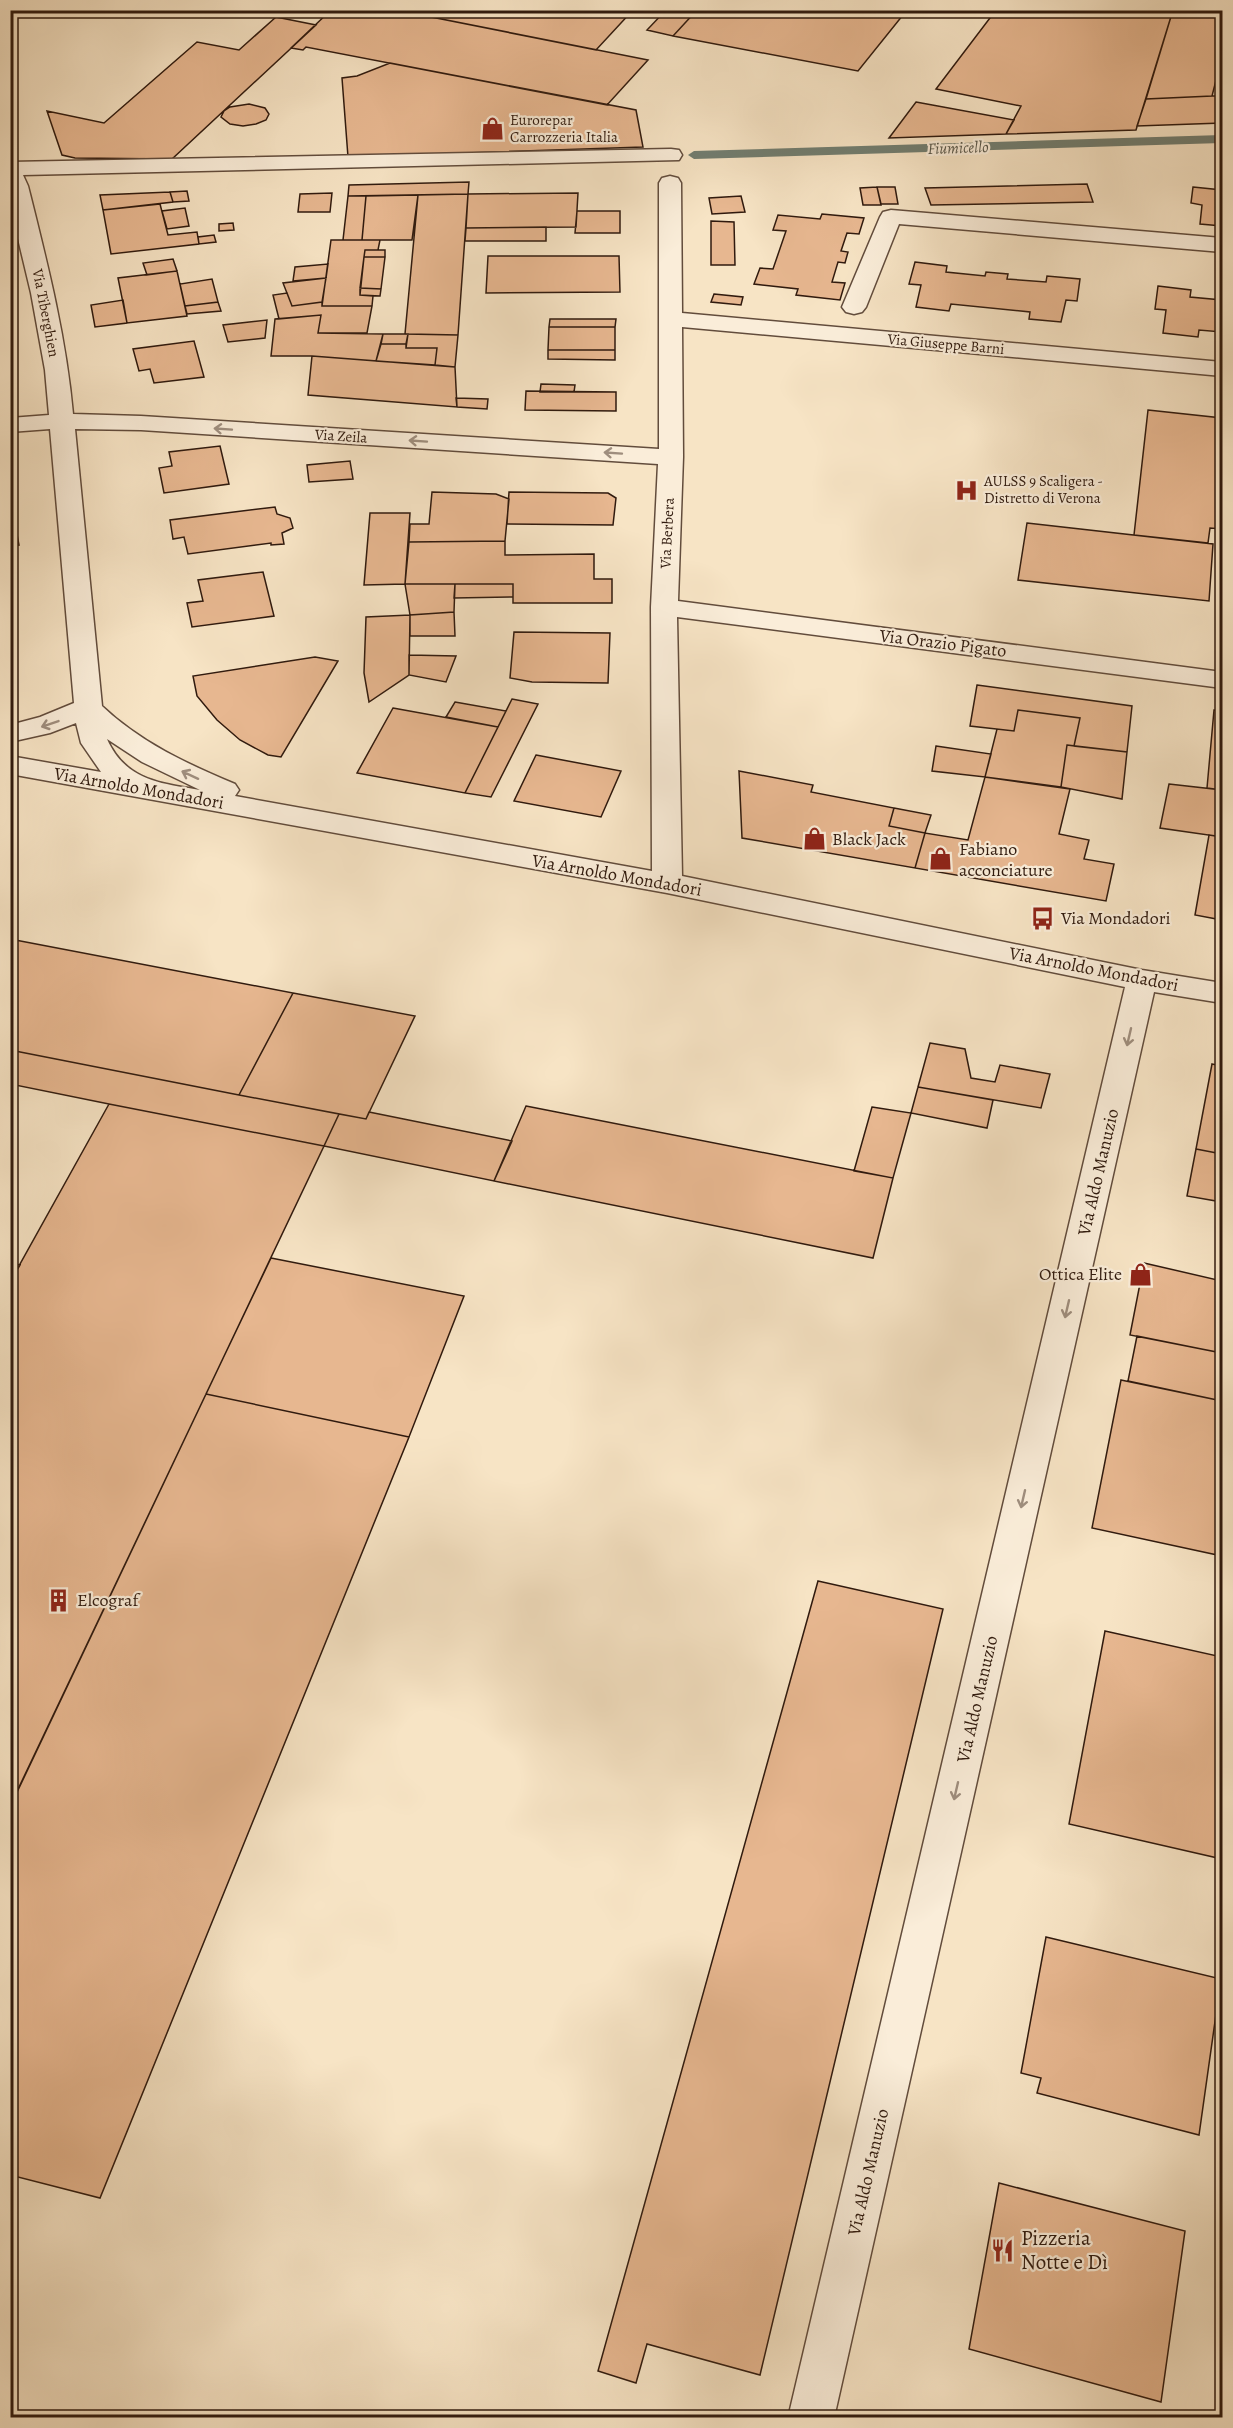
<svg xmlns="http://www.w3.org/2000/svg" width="1233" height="2428" viewBox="0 0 1233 2428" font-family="Alegreya,serif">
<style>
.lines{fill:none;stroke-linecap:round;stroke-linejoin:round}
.stream{fill:#717d70;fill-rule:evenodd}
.building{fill:#e7b790;stroke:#301a0e;stroke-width:1.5}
.minor-casing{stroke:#624c3c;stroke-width:3}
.minor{fill:#faedd9;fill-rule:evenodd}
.oneway{stroke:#9f8e7e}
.labels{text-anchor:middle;stroke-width:4.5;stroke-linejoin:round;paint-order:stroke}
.far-poi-label{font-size:15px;fill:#301a0e;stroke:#faedd9;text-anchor:start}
.far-street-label{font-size:15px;fill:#301a0e;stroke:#faedd9}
.far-water-label{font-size:16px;font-style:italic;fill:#565447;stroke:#faedd9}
.street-label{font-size:18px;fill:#301a0e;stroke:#faedd9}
.poi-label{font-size:18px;fill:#301a0e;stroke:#faedd9;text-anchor:start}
.near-poi-label{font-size:21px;fill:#301a0e;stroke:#faedd9;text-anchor:start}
</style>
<rect width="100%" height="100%" fill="#f7e4c5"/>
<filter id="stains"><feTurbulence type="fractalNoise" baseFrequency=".00333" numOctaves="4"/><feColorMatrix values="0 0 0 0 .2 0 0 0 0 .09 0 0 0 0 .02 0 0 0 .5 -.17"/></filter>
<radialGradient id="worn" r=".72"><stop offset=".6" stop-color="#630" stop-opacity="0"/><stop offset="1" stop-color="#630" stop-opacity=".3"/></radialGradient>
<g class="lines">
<path class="stream" d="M 1222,135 L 1222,143 L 694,159 L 688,155 L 694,151 Z"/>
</g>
<path class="building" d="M 331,10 L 396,10 L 648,60 L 607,105 L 306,47 L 303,50 L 291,48 Z
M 396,10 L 633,10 L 596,50 Z
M 666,10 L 697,10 L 673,36 L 647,30 Z
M 697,10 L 907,10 L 858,71 L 673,36 Z
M 996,10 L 1173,10 L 1136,130 L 1006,134 L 1021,106 L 936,89 Z
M 1173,10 L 1222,10 L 1222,57 L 1212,96 L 1146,99 Z
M 276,17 L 316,25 L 172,159 L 75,158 L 62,155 L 47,111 L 104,123 L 197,42 L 239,50 Z
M 390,63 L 636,110 L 643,147 L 348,157 L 342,78 L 357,76 Z
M 1212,96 L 1222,96 L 1222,123 L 1137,126 L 1146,99 Z
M 916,102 L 1014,120 L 1006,134 L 889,138 Z
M 249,104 L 265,108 L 269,114 L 266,120 L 256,124 L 243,126 L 230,124 L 221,117 L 224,111 L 230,107 Z
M 469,182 L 468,194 L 348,196 L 349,185 Z
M 1087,184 L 1093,202 L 931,205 L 925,188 Z
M 877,187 L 895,187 L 898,204 L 881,204 Z
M 877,187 L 881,205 L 863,205 L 860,188 Z
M 1193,187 L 1222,190 L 1222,226 L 1200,224 L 1202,205 L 1191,203 Z
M 187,191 L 189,201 L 173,202 L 170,192 Z
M 170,192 L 173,202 L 103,210 L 100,195 Z
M 332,193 L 330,212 L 298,212 L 300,194 Z
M 578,193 L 576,227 L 466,228 L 468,194 Z
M 468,194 L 458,335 L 405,334 L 418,195 Z
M 418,195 L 412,240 L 362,240 L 366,196 Z
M 348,196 L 366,196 L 362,240 L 343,240 Z
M 741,196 L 745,212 L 712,214 L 709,198 Z
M 160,204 L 168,235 L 197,232 L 199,244 L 111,254 L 103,210 Z
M 185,208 L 189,226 L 167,229 L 162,211 Z
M 577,211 L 620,211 L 620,233 L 575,233 Z
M 822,214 L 864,218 L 859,234 L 847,233 L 841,251 L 848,252 L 845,263 L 838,262 L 832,282 L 845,283 L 840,300 L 796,295 L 798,289 L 754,284 L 760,268 L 773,269 L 786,231 L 773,230 L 778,215 L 820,219 Z
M 711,221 L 734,222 L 735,265 L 711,265 Z
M 233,223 L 234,230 L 219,231 L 219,224 Z
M 546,227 L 546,241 L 465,241 L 466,228 Z
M 214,235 L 216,242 L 199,244 L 198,237 Z
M 331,240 L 380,240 L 378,250 L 365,250 L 364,257 L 360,295 L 373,296 L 372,306 L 322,306 Z
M 365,250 L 385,250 L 385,257 L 364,257 Z
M 488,256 L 619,256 L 620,292 L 486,293 Z
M 364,257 L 385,257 L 381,289 L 360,288 Z
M 173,259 L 177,271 L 147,275 L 143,263 Z
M 915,262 L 947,266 L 946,272 L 985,276 L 986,272 L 1008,274 L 1007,279 L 1046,282 L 1047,276 L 1080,279 L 1077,301 L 1066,300 L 1061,322 L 1029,319 L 1030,312 L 951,304 L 949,311 L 916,307 L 921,285 L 909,284 Z
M 328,264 L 326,278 L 293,281 L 295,267 Z
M 177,271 L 187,316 L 127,323 L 118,278 Z
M 326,278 L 322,302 L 292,306 L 283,283 Z
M 212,279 L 218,302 L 185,306 L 180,284 Z
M 1158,286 L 1191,290 L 1190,297 L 1222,300 L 1222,332 L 1199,330 L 1198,337 L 1163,333 L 1166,310 L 1155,309 Z
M 360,288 L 381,289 L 380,296 L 360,295 Z
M 287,293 L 292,306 L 322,302 L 322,306 L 372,306 L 367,333 L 318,333 L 321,315 L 279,319 L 273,295 Z
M 714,294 L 743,297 L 741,305 L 711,302 Z
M 123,300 L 127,323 L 95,327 L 91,305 Z
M 218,302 L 221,311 L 187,314 L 185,306 Z
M 321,315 L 318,333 L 383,334 L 376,361 L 312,356 L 271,356 L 275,319 Z
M 550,319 L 616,319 L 615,327 L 549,327 Z
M 267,320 L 265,338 L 228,342 L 223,325 Z
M 549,327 L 615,327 L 615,350 L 548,350 Z
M 383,334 L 408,334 L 406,344 L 381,344 Z
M 408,334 L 458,335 L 455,367 L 435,365 L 437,348 L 406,348 Z
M 194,341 L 204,377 L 154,383 L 150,369 L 139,371 L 133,349 Z
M 381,344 L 406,344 L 406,348 L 437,348 L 435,365 L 376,361 Z
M 548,350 L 615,350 L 615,360 L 548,359 Z
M 312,356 L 455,367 L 457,407 L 308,395 Z
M 541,384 L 575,385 L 574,392 L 540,392 Z
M 526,391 L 616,392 L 616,411 L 525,410 Z
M 456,398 L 488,399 L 487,409 L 457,407 Z
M 1148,410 L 1222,418 L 1219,468 L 1222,468 L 1222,529 L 1210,528 L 1208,543 L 1134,535 Z
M 220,446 L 229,484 L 164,493 L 159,468 L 172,466 L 169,452 Z
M 350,461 L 353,479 L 309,482 L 307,465 Z
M 432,492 L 496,494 L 509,499 L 505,541 L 409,542 L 410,524 L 429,524 Z
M 509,492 L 608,493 L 616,498 L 613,525 L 507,524 Z
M 10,497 L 19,545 L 10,546 Z
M 275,507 L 277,514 L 290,518 L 293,528 L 282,533 L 284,544 L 271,545 L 271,543 L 188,554 L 184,537 L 173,539 L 170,520 Z
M 370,513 L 410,513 L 405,584 L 364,585 Z
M 1027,523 L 1213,544 L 1209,601 L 1018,580 Z
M 505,541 L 505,555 L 594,554 L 594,579 L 612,579 L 612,603 L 513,603 L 513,584 L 405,584 L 409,542 Z
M 263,572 L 274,616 L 192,627 L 187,603 L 203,601 L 198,580 Z
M 405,584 L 455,584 L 454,612 L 410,615 Z
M 455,584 L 513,584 L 513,597 L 454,598 Z
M 454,612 L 455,636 L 410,636 L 410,615 Z
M 410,615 L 409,675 L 369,702 L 364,673 L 366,617 Z
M 514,632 L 610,633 L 608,683 L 532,682 L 510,678 Z
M 409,655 L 456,656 L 446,682 L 409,675 Z
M 315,657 L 338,661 L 281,757 L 268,755 L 240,740 L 217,720 L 197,696 L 193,676 Z
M 977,685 L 1132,706 L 1127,752 L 1074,746 L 1080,718 L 1018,710 L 1014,731 L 970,726 Z
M 512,699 L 538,704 L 491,797 L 465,793 Z
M 455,702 L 506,711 L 498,727 L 446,717 Z
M 393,708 L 498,727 L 465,793 L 357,773 Z
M 1018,710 L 1080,718 L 1074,746 L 1067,745 L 1061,787 L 985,777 L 997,729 L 1014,731 Z
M 1214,710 L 1222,711 L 1222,790 L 1207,788 Z
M 1067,745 L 1127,752 L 1122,799 L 1061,787 Z
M 936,746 L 991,754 L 985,777 L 932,771 Z
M 536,755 L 621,771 L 601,817 L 514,801 Z
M 739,771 L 813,785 L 811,792 L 894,808 L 889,826 L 925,833 L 915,868 L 742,838 Z
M 985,777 L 1070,789 L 1059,834 L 1089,840 L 1084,859 L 1114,864 L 1106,901 L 915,868 L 925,833 L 968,840 Z
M 1169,784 L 1222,790 L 1222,837 L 1160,828 Z
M 894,808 L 931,815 L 925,833 L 889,826 Z
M 1209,835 L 1222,837 L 1222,920 L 1195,915 Z
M 10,939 L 293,993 L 239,1095 L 10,1050 Z
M 293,993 L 415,1016 L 366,1119 L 239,1095 Z
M 930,1043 L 965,1049 L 971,1078 L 995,1082 L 1000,1065 L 1050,1074 L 1041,1108 L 918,1087 Z
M 10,1050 L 239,1095 L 339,1114 L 324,1146 L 109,1104 L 10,1084 Z
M 1212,1064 L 1222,1066 L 1222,1154 L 1196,1149 Z
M 918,1087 L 993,1100 L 987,1128 L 911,1113 Z
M 109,1104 L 324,1146 L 10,1806 L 10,1282 Z
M 526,1106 L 893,1178 L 873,1258 L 494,1181 Z
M 872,1107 L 911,1113 L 893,1178 L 854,1171 Z
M 369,1112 L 512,1141 L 494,1181 L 324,1146 L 339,1114 L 366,1119 Z
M 1196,1149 L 1222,1154 L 1222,1202 L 1187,1196 Z
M 271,1258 L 464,1296 L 409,1437 L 206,1394 Z
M 10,1263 L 20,1265 L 10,1282 Z
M 1144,1263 L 1222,1281 L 1222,1353 L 1130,1335 Z
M 1137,1336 L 1222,1353 L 1222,1401 L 1128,1381 Z
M 1121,1380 L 1222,1401 L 1222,1556 L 1092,1528 Z
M 206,1394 L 409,1437 L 100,2198 L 10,2175 L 10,1807 Z
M 818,1581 L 943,1609 L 760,2375 L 647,2344 L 636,2383 L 598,2371 Z
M 1105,1631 L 1222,1657 L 1222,1859 L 1069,1824 Z
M 1046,1937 L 1221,1979 L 1199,2135 L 1037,2093 L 1041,2078 L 1021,2073 Z
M 999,2183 L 1185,2231 L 1161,2402 L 969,2349 Z"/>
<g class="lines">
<defs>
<path id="minor" d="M 671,149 L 679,150 L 682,155 L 679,160 L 23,175 L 28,186 C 47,262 66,336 73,414 L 141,416 L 659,449 L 659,183 L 662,178 L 670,176 L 678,178 L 681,183 L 682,313 L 1222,362 L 1222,376 L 682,327 L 683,457 L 678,601 L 1222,672 L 1222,688 L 677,617 L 682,876 L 1142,970 L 1222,983 L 1222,1003 L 1154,992 L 834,2418 L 788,2418 L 1125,987 L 667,893 L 10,774 L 10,756 L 101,772 L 81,743 L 76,723 L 50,733 L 10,742 L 10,725 L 40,717 L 74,703 L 50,429 L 10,432 L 10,418 L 49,415 L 45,370 L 31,293 L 10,205 L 10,162 ZM 75,429 L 141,430 L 658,464 L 651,607 L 652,871 L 235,796 L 239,790 L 235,784 C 187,764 140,742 102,706 ZM 107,739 L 142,762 L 200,790 C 160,783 126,781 107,739 Z
M 891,210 L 1222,238 L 1222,252 L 899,224 L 866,307 L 862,312 L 854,314 L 846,312 L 842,307 L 880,217 L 883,212 Z"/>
</defs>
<use href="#minor" class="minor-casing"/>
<use href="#minor" class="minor"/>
</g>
<defs><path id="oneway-shaft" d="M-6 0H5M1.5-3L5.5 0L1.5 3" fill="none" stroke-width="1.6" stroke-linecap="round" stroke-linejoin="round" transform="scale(1.5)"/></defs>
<g class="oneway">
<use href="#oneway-shaft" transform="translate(223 429) rotate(-176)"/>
<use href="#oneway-shaft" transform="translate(418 441) rotate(-176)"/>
<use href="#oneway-shaft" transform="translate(613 453) rotate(-176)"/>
<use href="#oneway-shaft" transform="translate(50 724) rotate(161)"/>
<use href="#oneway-shaft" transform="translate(190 775) rotate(-155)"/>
<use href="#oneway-shaft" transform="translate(1129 1037) rotate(103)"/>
<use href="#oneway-shaft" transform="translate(1067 1309) rotate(103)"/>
<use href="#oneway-shaft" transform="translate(1023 1499) rotate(103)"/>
<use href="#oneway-shaft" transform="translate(956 1791) rotate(103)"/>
</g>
<defs>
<symbol id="shop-bare" viewBox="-9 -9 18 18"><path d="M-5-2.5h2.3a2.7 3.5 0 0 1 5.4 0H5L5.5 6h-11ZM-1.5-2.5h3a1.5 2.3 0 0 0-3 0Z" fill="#8f2418" stroke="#faedd9" stroke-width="2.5" paint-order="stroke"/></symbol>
<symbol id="hospital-bare" viewBox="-9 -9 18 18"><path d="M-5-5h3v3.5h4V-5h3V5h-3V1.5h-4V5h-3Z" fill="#8f2418" stroke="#faedd9" stroke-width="2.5" paint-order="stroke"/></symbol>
<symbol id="bus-bare" viewBox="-9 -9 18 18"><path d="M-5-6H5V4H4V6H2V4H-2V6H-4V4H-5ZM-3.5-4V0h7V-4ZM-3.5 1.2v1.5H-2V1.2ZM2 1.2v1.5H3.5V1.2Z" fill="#8f2418" stroke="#faedd9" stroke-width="2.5" paint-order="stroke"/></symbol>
<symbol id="building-bare" viewBox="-9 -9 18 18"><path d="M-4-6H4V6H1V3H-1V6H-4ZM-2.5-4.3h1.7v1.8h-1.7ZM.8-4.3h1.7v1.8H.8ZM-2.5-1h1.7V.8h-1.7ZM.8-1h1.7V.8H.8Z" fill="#8f2418" stroke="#faedd9" stroke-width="2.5" paint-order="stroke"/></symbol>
<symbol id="restaurant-bare" viewBox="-9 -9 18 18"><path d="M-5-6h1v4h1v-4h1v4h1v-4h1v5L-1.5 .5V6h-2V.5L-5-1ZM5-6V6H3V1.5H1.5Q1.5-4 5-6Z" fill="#8f2418" stroke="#faedd9" stroke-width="2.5" paint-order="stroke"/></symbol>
</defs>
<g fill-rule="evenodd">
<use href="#shop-bare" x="476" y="112" width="33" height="33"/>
<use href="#hospital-bare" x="950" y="474" width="33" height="33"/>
<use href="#shop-bare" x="798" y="822" width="33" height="33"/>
<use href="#shop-bare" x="924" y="842" width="33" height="33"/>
<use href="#bus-bare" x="1026" y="902" width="33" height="33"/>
<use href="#shop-bare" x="1124" y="1258" width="33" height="33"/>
<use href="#building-bare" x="42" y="1584" width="33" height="33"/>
<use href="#restaurant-bare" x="986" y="2234" width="33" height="33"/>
</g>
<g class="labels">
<g class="far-poi-label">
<text x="510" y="125">Eurorepar<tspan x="510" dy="17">Carrozzeria Italia</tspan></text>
<text x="984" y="486">AULSS 9 Scaligera -<tspan x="984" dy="17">Distretto di Verona</tspan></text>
</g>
<g class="far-street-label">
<text transform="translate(46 313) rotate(79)" y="5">Via Tiberghien</text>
<text transform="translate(946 344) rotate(5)" y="5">Via Giuseppe Barni</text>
<text transform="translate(341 436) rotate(4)" y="5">Via Zeila</text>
<text transform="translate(667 533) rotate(-87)" y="5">Via Berbera</text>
</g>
<g class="far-water-label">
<text transform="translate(958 147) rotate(-2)" y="6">Fiumicello</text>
</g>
<g class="street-label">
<text transform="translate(943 643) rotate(7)" y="6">Via Orazio Pigato</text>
<text transform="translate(139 788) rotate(10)" y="6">Via Arnoldo Mondadori</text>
<text transform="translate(617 875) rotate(10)" y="6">Via Arnoldo Mondadori</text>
<text transform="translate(1094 969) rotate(11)" y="6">Via Arnoldo Mondadori</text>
<text transform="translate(1098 1172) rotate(-77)" y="6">Via Aldo Manuzio</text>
<text transform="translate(977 1699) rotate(-77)" y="6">Via Aldo Manuzio</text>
<text transform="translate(868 2172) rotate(-77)" y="6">Via Aldo Manuzio</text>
</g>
<g class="poi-label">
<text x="832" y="845">Black Jack</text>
<text x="959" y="855">Fabiano<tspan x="959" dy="21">acconciature</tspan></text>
<text x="1061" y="924">Via Mondadori</text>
<text x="1122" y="1280" text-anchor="end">Ottica Elite</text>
<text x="77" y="1606">Elcograf</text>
</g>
<g class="near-poi-label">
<text x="1021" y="2245">Pizzeria<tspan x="1021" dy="24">Notte e Dì</tspan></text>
</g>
</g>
<rect width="1233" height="2428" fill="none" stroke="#f7e4c5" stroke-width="36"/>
<rect x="12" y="12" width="1209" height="2404" fill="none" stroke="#301a0e" stroke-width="3"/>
<rect x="18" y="18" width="1197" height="2392" fill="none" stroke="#301a0e" stroke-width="1.5"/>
<rect width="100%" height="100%" filter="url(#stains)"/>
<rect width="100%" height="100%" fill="url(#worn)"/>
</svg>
